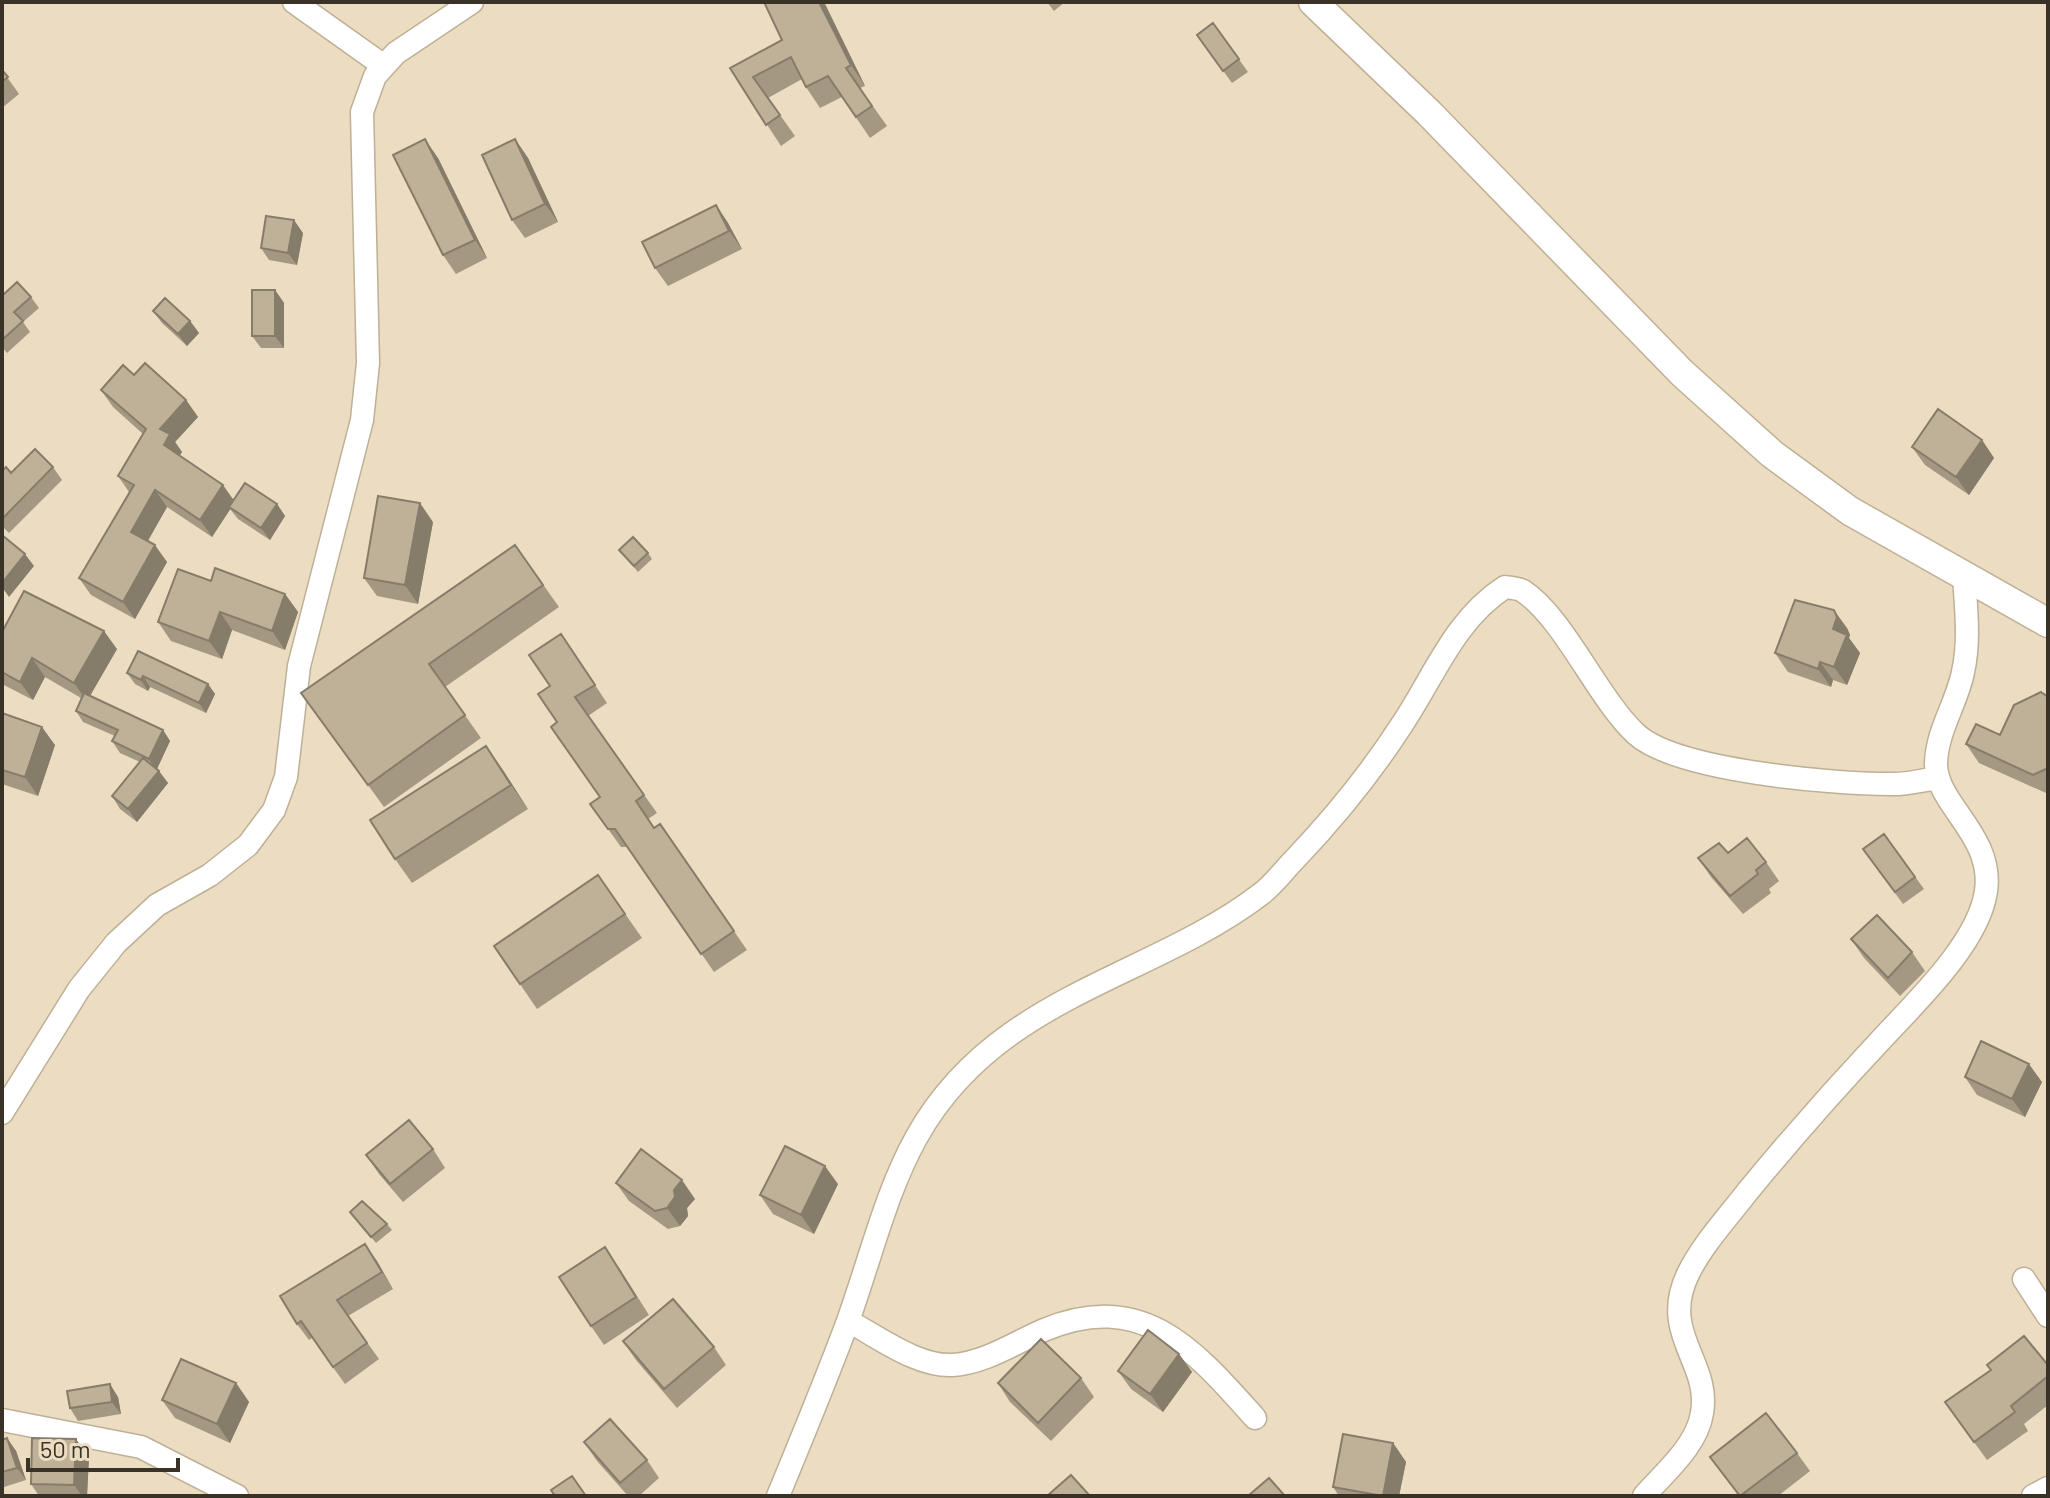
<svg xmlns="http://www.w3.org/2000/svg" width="2050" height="1498" viewBox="0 0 2050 1498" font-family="Barlow,sans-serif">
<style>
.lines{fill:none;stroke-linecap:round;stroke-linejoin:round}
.minor-casing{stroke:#beb096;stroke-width:25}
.major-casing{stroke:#beb096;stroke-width:31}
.minor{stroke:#fff;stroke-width:22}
.major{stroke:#fff;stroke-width:28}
.wall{fill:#a49882}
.shaded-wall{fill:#867c6a}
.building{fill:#bfb197;stroke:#867c6a;stroke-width:2}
</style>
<rect width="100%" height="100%" fill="#ecddc2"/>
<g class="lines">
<defs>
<path id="minor" d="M 294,2 L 384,66
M 2,1113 L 79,989 L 116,943 L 157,905 L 210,875 L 248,845 L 274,810 L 286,777 L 299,666 L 362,420 L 368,363 L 362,112 L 375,76 L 396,53 L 472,2
M 2024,1279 L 2048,1316
M 848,1321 C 879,1337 917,1367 953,1365 C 985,1363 1016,1342 1044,1330 C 1143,1288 1195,1351 1255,1418
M 2,1420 L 141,1447 L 237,1496
M 778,1496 C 802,1438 826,1380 848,1321 C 890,1202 901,1111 1012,1033 C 1090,978 1187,951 1261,894 C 1274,884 1284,870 1295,859 C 1334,818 1370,774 1401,726 C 1434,677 1454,620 1505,587 C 1511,588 1518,588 1523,591 C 1564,618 1598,699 1636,734 C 1676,771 1834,784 1890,784 C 1906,785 1922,780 1938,778
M 1644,1496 C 1664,1473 1697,1446 1702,1413 C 1711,1362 1659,1334 1688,1274 C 1702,1245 1728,1217 1748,1191 C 1790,1140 1834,1090 1879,1042 C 1914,1004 1979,943 1986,891 C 1994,836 1937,805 1936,765 C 1936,732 1957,703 1963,672 C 1970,641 1966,608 1964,576
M 2033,1496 L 2048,1488"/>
<path id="major" d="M 1313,2 L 1429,113 L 1682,373 L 1772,454 L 1850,511 L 2048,623"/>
</defs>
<use href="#minor" class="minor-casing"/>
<use href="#major" class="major-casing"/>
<use href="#minor" class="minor"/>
<use href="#major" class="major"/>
</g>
<path class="wall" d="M 764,2 L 824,2 L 865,86 L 860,88 L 887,126 L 870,138 L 842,97 L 820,108 L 806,87 L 802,79 L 768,98 L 795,136 L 781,146 L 730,68 L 782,40 Z
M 1047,2 L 1065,2 L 1054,11 Z
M 1213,23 L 1248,72 L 1232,83 L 1197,35 Z
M 2,70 L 19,94 L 2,108 Z
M 515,139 L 528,158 L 558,222 L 525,238 L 512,220 Z
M 438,158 L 487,258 L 456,274 L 443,255 Z
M 716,205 L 728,223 L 742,249 L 668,286 L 655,268 Z
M 303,233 L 297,265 L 269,260 L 261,248 Z
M 275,290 L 284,303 L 284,348 L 261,348 L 252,336 Z
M 2,296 L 31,297 L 39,308 L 23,322 L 30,332 L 7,353 L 2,347 Z
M 153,311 L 190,321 L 199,333 L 187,346 L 162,323 Z
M 134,375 L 186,400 L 198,417 L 175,442 L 182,452 L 179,455 L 234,500 L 277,504 L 285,516 L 270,540 L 238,519 L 230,509 L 212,537 L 167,507 L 148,541 L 167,562 L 135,619 L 91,595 L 79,578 L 129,492 L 118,476 L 143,434 L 113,407 L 101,390 Z
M 1982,440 L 1994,458 L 1969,495 L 1925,465 L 1912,447 Z
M 53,467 L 62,480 L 9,533 L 2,526 L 2,471 L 11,473 Z
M 433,522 L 418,604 L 377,596 L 364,578 Z
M 515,545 L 559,607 L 445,687 L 481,738 L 384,807 L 301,693 Z
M 619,550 L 648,553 L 652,559 L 638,572 Z
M 211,581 L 285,594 L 298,612 L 285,650 L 232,630 L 222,659 L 171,641 L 158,622 Z
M 1847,628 L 1850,635 L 1849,638 L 1860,653 L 1847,685 L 1833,680 L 1831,687 L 1788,672 L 1775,653 Z
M 2,632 L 117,649 L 90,696 L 163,730 L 170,741 L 157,769 L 168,783 L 137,822 L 120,809 L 112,796 L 140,762 L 120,753 L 112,741 L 115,736 L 83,722 L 76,711 L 81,698 L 45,677 L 33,700 L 2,684 Z
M 561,634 L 607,703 L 588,716 L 657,813 L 648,819 L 654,828 L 660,824 L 747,950 L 714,972 L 628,847 L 621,847 L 590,804 L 600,797 L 557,722 L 550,686 Z
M 127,673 L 208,684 L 215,694 L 206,713 L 150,687 L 148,691 L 135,684 Z
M 2048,697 L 2048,792 L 2046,793 L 1979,763 L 1966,744 L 2000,735 Z
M 2,713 L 55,745 L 38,796 L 2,784 Z
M 486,746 L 528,809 L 412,883 L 395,859 Z
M 1884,834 L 1924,889 L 1903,904 L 1863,849 Z
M 1698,858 L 1766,862 L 1779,881 L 1769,889 L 1771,893 L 1743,914 L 1711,877 Z
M 598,875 L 642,938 L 537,1009 L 494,946 Z
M 1851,939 L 1912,952 L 1925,971 L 1900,996 L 1864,958 Z
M 1965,1077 L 2042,1082 L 2025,1117 L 1977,1095 Z
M 433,1149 L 445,1168 L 403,1202 L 379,1174 L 366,1155 Z
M 616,1183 L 695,1199 L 687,1208 L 688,1216 L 680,1226 L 668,1229 L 629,1201 Z
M 838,1184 L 814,1234 L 773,1214 L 760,1195 Z
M 350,1212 L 387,1224 L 392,1230 L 376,1243 Z
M 365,1244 L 393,1289 L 348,1316 L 379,1359 L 345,1384 L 312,1338 L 309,1340 L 297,1324 Z
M 618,1266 L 649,1315 L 604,1345 L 591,1326 Z
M 623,1341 L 714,1347 L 726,1365 L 677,1408 L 636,1360 Z
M 1179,1354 L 1192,1372 L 1163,1412 L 1131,1389 L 1118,1371 Z
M 2048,1365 L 2048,1405 L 2024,1424 L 2028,1431 L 1987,1460 L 1945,1402 Z
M 1081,1378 L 1094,1397 L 1051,1441 L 1010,1402 L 998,1383 Z
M 236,1383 L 249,1402 L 230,1443 L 175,1418 L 162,1400 Z
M 118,1397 L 121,1414 L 78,1421 L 70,1408 Z
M 7,1438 L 16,1451 L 26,1480 L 4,1487 L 2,1484 L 2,1440 Z
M 584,1442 L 647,1460 L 659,1478 L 639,1496 L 628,1496 L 597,1461 Z
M 1393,1443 L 1406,1462 L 1399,1496 L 1339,1496 L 1333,1487 Z
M 1797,1453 L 1810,1471 L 1778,1496 L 1739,1496 L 1710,1457 Z
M 89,1457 L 87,1496 L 39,1496 L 31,1484 Z"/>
<path class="shaded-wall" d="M 819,2 L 824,2 L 865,86 L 851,65 Z
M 425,139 L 438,158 L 487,258 L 475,240 Z
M 515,139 L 528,158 L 558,222 L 545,204 Z
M 716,205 L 728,223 L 742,249 L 729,231 Z
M 294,220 L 303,233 L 297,265 L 288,253 Z
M 275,290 L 284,303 L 284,348 L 275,336 Z
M 190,321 L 199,333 L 187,346 L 178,334 Z
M 186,400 L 198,417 L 175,442 L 182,452 L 176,462 L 164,445 L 160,429 Z
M 1982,440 L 1994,458 L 1969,495 L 1956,477 Z
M 223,485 L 235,502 L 212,537 L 200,520 Z
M 155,490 L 167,507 L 143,549 L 131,532 Z
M 420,503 L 433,522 L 418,604 L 405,585 Z
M 277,504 L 285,516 L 270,540 L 261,528 Z
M 155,545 L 167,562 L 135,619 L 123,602 Z
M 25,554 L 34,566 L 9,597 L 2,587 L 2,583 Z
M 285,594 L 298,612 L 285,650 L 272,631 Z
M 1834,610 L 1847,628 L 1850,635 L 1849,638 L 1860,653 L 1847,685 L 1834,667 L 1833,629 Z
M 220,612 L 232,630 L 222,659 L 209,641 Z
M 104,631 L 117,649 L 87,701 L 74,683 Z
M 32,658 L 45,677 L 33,700 L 20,682 Z
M 1820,662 L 1833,680 L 1831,687 L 1818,669 Z
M 143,676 L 150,687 L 148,691 L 141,680 Z
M 208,684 L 215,694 L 206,713 L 199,703 Z
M 42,727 L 55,745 L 38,796 L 25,777 Z
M 163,730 L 170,741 L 156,771 L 149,759 Z
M 486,746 L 503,770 L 528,809 L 511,785 Z
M 159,771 L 168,783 L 137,822 L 128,809 Z
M 2029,1064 L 2042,1082 L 2025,1117 L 2012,1099 Z
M 825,1166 L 838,1184 L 814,1234 L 801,1215 Z
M 682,1180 L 695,1199 L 687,1208 L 688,1216 L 680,1226 L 667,1208 L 674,1190 Z
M 365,1244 L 377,1261 L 393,1289 L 382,1272 Z
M 1179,1354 L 1192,1372 L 1163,1412 L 1150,1394 Z
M 236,1383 L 249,1402 L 230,1443 L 217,1424 Z
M 110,1384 L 118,1397 L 121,1414 L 112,1402 Z
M 7,1438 L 16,1451 L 26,1480 L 17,1468 Z
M 76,1439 L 89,1457 L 87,1496 L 82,1496 L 74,1485 Z
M 1393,1443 L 1406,1462 L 1399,1496 L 1383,1496 Z"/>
<path class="building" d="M 764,2 L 819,2 L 851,65 L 846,68 L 872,106 L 856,117 L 828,76 L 806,87 L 791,57 L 753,77 L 780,115 L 766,125 L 730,68 L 782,40 Z
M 1213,23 L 1239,59 L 1223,71 L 1197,35 Z
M 2,70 L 8,77 L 2,82 Z
M 425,139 L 475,240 L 443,255 L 393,155 Z
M 515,139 L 545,204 L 512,220 L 482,155 Z
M 716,205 L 729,231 L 655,268 L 642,242 Z
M 266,216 L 294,220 L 288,253 L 261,248 Z
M 17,282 L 31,297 L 14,312 L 23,321 L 2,340 L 2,296 Z
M 252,290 L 275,290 L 275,336 L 252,336 Z
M 165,298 L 190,321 L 178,334 L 153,311 Z
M 145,363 L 186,400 L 160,429 L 170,434 L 164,445 L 223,485 L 200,520 L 155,490 L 131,532 L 155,545 L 123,602 L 79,578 L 134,485 L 118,476 L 146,429 L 101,390 L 123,365 L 134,375 Z
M 1938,409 L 1982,440 L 1956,477 L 1912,447 Z
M 35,449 L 53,467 L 2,519 L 2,471 L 6,467 L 11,473 Z
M 245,483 L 277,504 L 261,528 L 229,507 Z
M 378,496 L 420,503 L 405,585 L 364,578 Z
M 2,535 L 25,554 L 2,583 Z
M 633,537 L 648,553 L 634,566 L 619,550 Z
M 515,545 L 543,585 L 429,664 L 465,715 L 368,785 L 301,693 Z
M 215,568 L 285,594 L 272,631 L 220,612 L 209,641 L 158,622 L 178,569 L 211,581 Z
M 24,591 L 104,631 L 74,683 L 32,658 L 20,682 L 2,672 L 2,632 Z
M 1795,600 L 1834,610 L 1837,617 L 1833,629 L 1847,635 L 1834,667 L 1820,662 L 1818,669 L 1775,653 Z
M 561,634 L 595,685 L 575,697 L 644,795 L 636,801 L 654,828 L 660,824 L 734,931 L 701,954 L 615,829 L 608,829 L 590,804 L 600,797 L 551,727 L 557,722 L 538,694 L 550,686 L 529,655 Z
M 138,651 L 208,684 L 199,703 L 143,676 L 141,680 L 127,673 Z
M 2041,692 L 2048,697 L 2048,768 L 2033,775 L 1966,744 L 1976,724 L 2000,735 L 2014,705 Z
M 84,693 L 163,730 L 149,759 L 112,741 L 118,730 L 76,711 Z
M 2,713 L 42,727 L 25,777 L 2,770 Z
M 486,746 L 511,785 L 395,859 L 370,820 Z
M 143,758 L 159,771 L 128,809 L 112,796 Z
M 1884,834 L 1915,877 L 1895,892 L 1863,849 Z
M 1747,838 L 1766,862 L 1756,870 L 1758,874 L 1730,896 L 1698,858 L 1719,843 L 1728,853 Z
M 598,875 L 625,914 L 520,984 L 494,946 Z
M 1877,915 L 1912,952 L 1888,978 L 1851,939 Z
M 1981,1041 L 2029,1064 L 2012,1099 L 1965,1077 Z
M 409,1120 L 433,1149 L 390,1184 L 366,1155 Z
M 785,1146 L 825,1166 L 801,1215 L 760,1195 Z
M 641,1149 L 682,1180 L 674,1190 L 675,1197 L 667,1208 L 655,1211 L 616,1183 Z
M 362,1201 L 387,1224 L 371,1237 L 350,1212 Z
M 365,1244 L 382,1272 L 337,1300 L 367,1343 L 333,1367 L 301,1321 L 297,1324 L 280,1296 Z
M 605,1247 L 636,1297 L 591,1326 L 559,1277 Z
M 673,1299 L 714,1347 L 664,1389 L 623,1341 Z
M 1148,1330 L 1179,1354 L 1150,1394 L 1118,1371 Z
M 2024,1336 L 2048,1365 L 2048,1376 L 2011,1406 L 2015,1412 L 1974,1442 L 1945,1402 L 1991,1370 L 1987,1365 Z
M 1041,1339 L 1081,1378 L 1038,1423 L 998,1383 Z
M 181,1359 L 236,1383 L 217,1424 L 162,1400 Z
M 110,1384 L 112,1402 L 70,1408 L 67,1391 Z
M 1766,1413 L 1797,1453 L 1740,1496 L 1710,1457 Z
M 610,1419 L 647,1460 L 620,1483 L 584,1442 Z
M 1343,1434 L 1393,1443 L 1383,1496 L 1333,1487 Z
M 7,1438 L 17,1468 L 2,1472 L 2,1440 Z
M 32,1438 L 76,1439 L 74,1485 L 31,1484 Z
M 1071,1475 L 1090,1496 L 1047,1496 Z
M 572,1476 L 586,1496 L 555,1496 L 551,1490 Z
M 1269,1478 L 1285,1496 L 1248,1496 Z"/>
<rect width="2050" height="1498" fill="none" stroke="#383227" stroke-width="8"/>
<path d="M28 1458v12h150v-12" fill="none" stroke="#383227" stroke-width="4"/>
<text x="40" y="1458" font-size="24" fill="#383227" stroke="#ecddc2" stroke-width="6" paint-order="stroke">50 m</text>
</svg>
